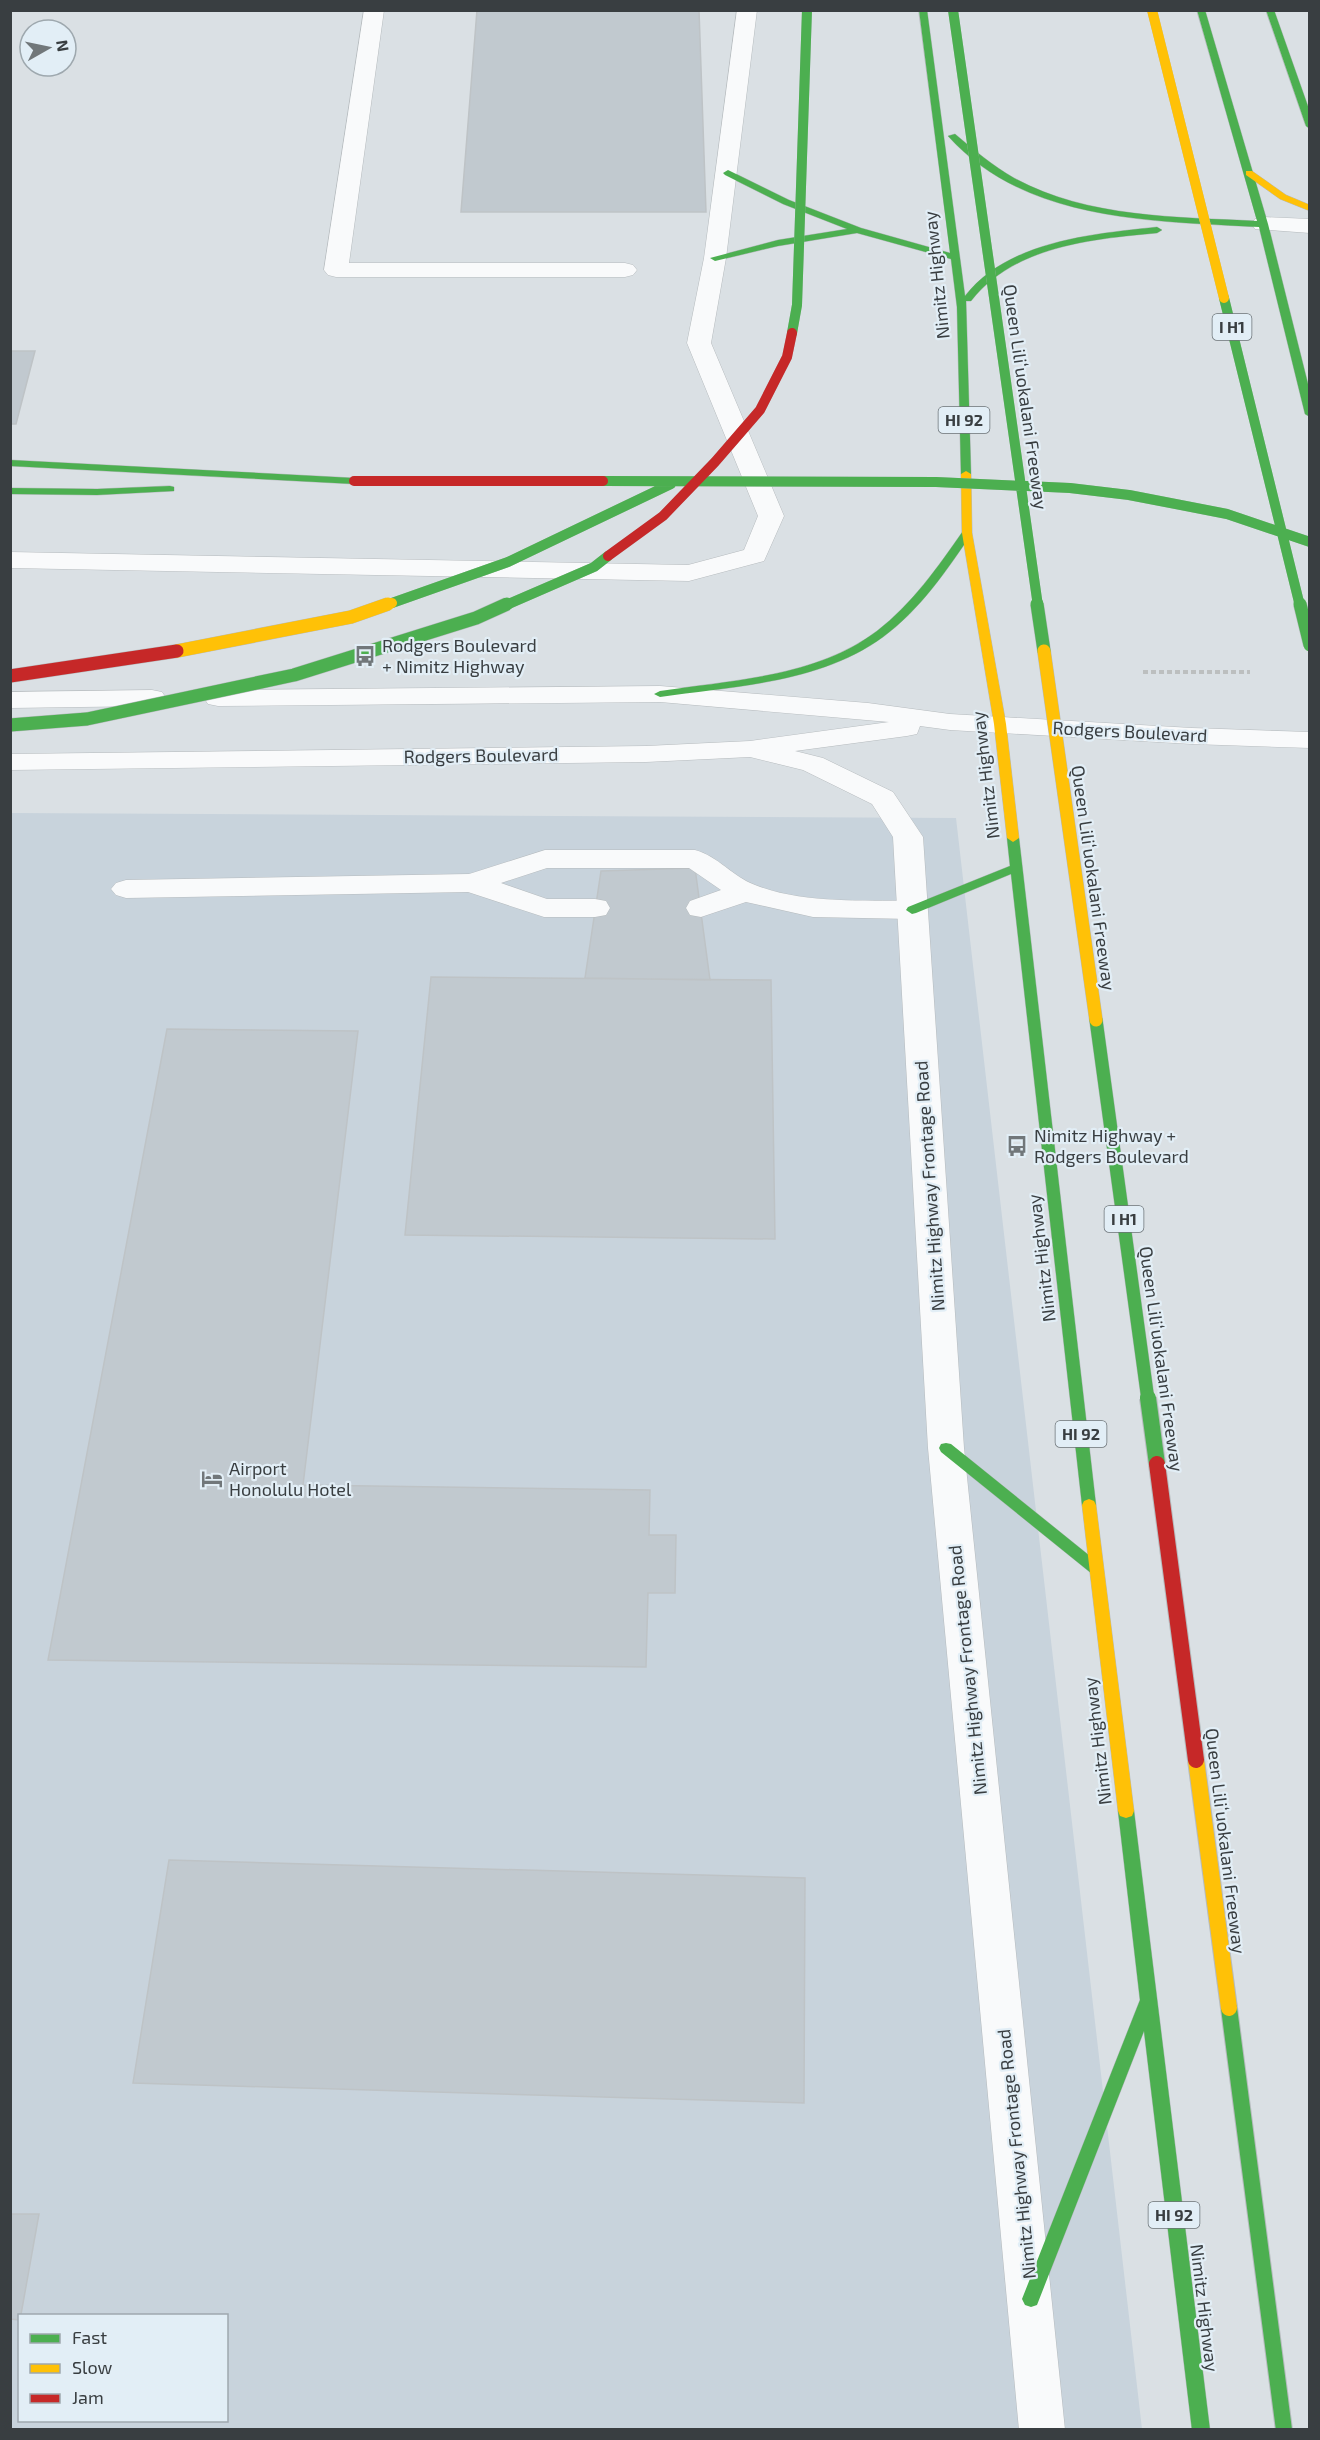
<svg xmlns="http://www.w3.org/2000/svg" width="1320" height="2440" viewBox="0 0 1320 2440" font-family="'Exo 2',sans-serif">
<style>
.built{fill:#c8d3dc;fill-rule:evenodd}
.building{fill:#c1c9cf;stroke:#bec3c6;stroke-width:1.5}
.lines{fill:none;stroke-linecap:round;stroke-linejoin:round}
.lane-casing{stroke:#b6bbbe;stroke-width:1}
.street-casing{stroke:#b6bbbe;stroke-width:1}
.fast-casing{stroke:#b6bbbe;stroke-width:1}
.slow-casing{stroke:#b6bbbe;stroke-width:1}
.path{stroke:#bcbfbf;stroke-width:4;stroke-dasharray:5 3;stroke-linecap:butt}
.lane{fill:#f9fafb;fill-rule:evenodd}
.street{fill:#f9fafb;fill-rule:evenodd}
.fast{fill:#4caf50;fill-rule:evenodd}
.slow{fill:#ffc107;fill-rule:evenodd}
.fast-bridge-far2-casing{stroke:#b6bbbe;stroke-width:10;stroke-linecap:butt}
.fast-bridge-far1-casing{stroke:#b6bbbe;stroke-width:14;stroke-linecap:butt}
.fast-bridge-casing{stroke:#b6bbbe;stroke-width:18;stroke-linecap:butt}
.slow-bridge-far2-casing{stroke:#b6bbbe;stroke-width:10;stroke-linecap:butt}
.slow-bridge-far1-casing{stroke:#b6bbbe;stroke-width:14;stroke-linecap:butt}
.slow-bridge-casing{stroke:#b6bbbe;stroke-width:18;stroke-linecap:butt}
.jam-bridge-far2-casing{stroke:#b6bbbe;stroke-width:10;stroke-linecap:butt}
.jam-bridge-far1-casing{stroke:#b6bbbe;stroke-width:14;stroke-linecap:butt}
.jam-bridge-casing{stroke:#b6bbbe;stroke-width:18;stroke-linecap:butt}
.fast-bridge-far2{stroke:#4caf50;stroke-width:10}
.fast-bridge-far1{stroke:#4caf50;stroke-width:13}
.fast-bridge{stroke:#4caf50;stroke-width:16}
.slow-bridge-far2{stroke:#ffc107;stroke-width:10}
.slow-bridge-far1{stroke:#ffc107;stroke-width:13}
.slow-bridge{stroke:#ffc107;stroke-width:16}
.jam-bridge-far2{stroke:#c62828;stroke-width:10}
.jam-bridge-far1{stroke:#c62828;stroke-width:13}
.jam-bridge{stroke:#c62828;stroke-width:16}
.labels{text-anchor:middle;stroke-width:4.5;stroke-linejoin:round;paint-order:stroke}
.shield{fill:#e2eef6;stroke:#6c7377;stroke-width:1.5}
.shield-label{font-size:16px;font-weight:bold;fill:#393e41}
.street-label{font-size:18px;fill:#393e41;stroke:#e2eef6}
.poi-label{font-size:18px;fill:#393e41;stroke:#e2eef6;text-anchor:start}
</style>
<rect width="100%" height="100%" fill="#dae0e4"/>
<path class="built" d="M 11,813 L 956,818 L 1142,2429 L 11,2430 ZM 20,2316 L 226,2316 L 226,2420 L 20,2420 Z"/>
<path class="building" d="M 477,10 L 699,10 L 706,212 L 461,212 Z
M 10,351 L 35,351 L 16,424 L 10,424 Z
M 695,868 L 710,980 L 585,978 L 601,871 Z
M 431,977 L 771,980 L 775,1239 L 405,1235 Z
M 167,1029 L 358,1031 L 303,1485 L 650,1490 L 649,1535 L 676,1535 L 675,1593 L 648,1593 L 646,1667 L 48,1660 Z
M 169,1860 L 805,1878 L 804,2103 L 133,2083 Z
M 10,2214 L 39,2214 L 20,2320 L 10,2319 Z"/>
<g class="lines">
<defs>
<path id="lane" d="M 364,10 L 384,10 L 349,263 L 625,263 L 633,265 L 637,270 L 633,275 L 625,277 L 336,277 L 328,275 L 324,270 Z
M 737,10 L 757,10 L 726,258 L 711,343 L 784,516 L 764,561 L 689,581 L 10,568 L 10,552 L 688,565 L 744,550 L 758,516 L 687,343 L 704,258 Z
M 545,850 L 695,850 C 718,856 733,877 755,885 C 803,904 861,900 912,901 L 923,903 L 927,910 L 923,917 L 912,919 L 813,917 L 746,902 L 701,917 L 690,915 L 686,908 L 690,901 L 721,890 L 689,868 L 547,868 L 501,883 L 547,899 L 595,899 L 606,901 L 610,908 L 606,915 L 595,917 L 544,917 L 468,892 L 126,898 L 116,895 L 111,889 L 116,883 L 126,880 L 469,874 Z"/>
<path id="street" d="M 1263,217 L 1310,219 L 1310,233 L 1255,229 L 1252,224 L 1255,219 Z
M 660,686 L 868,703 L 950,714 L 1192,728 L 1310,732 L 1310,748 L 1192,744 L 950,730 L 920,726 L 917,734 L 907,736 L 795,751 L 823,758 L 893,792 L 923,837 L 964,1448 L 1065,2430 L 1019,2430 L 928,1448 L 893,837 L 872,804 L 803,770 L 750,757 L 646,762 L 10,770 L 10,754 L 646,746 L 750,741 L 889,722 L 660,702 L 218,706 L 208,704 L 204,698 L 208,692 L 218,690 Z
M 152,690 L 162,692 L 166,698 L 162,704 L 152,706 L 10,708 L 10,692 Z"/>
<path id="fast" d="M 919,10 L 927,10 L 965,296 C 1008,241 1092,234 1157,227 L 1162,230 L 1157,233 C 1092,239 1014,246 971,301 L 966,301 L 971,474 L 966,477 L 961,474 L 957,307 L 951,259 L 857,233 L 778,246 L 715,261 L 710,258 L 778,240 L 847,229 L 783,204 L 725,175 L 723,173 L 728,170 L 789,200 L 861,228 L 950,253 Z
M 1197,10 L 1205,10 L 1268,224 L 1310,392 L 1310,417 L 1305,414 L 1259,227 C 1153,221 1025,222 948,136 L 955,134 C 974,150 993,166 1014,178 C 1087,218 1177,217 1257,221 Z
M 1266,10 L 1274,10 L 1310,112 L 1310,129 L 1306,126 Z
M 10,460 L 354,478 L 359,481 L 354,484 L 10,466 Z
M 170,486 L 174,487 L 174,491 L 97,495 L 10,494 L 10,488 L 97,489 Z
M 967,530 L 972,533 C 947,570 920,610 883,637 C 820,683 735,686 660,697 L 654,694 L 660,691 C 733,680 816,677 877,631 C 912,604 938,567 963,531 Z
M 1013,834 L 1019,838 L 1096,1505 L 1094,1509 L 1084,1509 L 1082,1505 L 1011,874 L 916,913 L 912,914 L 906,910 L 908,907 L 1010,866 L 1007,838 Z
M 946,1443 L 951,1444 L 1101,1565 L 1103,1569 L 1101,1573 L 1096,1575 L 1091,1573 L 941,1452 L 939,1448 L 941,1444 Z
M 1126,1804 L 1132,1806 L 1134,1811 L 1210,2430 L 1192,2430 L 1144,2031 L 1037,2305 L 1031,2307 L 1025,2305 L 1022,2299 L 1140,2000 L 1118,1811 L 1120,1806 Z"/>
<path id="slow" d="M 1246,171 L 1252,171 L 1286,195 L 1310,205 L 1310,211 L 1280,199 L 1246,175 Z
M 966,471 L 971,474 L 972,533 L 1006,724 L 1019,838 L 1013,842 L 1007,838 L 994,724 L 962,533 L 961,474 Z
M 1089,1499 L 1094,1501 L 1096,1505 L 1134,1811 L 1132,1816 L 1126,1818 L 1120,1816 L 1118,1811 L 1082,1505 L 1084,1501 Z"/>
</defs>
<use href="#lane" class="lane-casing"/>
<use href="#street" class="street-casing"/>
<use href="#fast" class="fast-casing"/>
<use href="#slow" class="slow-casing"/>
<path class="path" d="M 1143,672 L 1250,672"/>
<use href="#lane" class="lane"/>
<use href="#street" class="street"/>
<use href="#fast" class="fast"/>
<use href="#slow" class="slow"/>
<defs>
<path id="fast-bridge-far2" d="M 953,10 L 1038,606
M 1224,298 L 1300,606
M 792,333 L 797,305 L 807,10
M 603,481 L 936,482 L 1070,488 L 1129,495 L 1227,514 L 1310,542
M 392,603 L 508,562 L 671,484
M 504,606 L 594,567 L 608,556"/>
<path id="fast-bridge-far1" d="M 1037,604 L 1044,651
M 1300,604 L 1310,645
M 10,725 L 87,719 L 294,675 L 476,618 L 507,604
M 1096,1020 L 1148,1400"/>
<path id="fast-bridge" d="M 1148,1398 L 1157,1464
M 1229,2008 L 1284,2430"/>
<path id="slow-bridge-far2" d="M 1152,10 L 1224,298
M 383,606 L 392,603"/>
<path id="slow-bridge-far1" d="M 177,651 L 351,617 L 388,604
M 1044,651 L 1096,1020"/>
<path id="slow-bridge" d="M 1196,1760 L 1229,2008"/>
<path id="jam-bridge-far2" d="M 354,481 L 603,481
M 608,556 L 663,516 L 715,462 L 760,410 L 787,357 L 792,333"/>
<path id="jam-bridge-far1" d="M 10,676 L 177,651"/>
<path id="jam-bridge" d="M 1157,1464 L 1196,1760"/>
</defs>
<use href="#fast-bridge-far2" class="fast-bridge-far2-casing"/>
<use href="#fast-bridge-far1" class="fast-bridge-far1-casing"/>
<use href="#fast-bridge" class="fast-bridge-casing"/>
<use href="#slow-bridge-far2" class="slow-bridge-far2-casing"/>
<use href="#slow-bridge-far1" class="slow-bridge-far1-casing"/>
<use href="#slow-bridge" class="slow-bridge-casing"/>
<use href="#jam-bridge-far2" class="jam-bridge-far2-casing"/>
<use href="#jam-bridge-far1" class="jam-bridge-far1-casing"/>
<use href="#jam-bridge" class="jam-bridge-casing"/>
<use href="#fast-bridge-far2" class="fast-bridge-far2"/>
<use href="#fast-bridge-far1" class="fast-bridge-far1"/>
<use href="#fast-bridge" class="fast-bridge"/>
<use href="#slow-bridge-far2" class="slow-bridge-far2"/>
<use href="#slow-bridge-far1" class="slow-bridge-far1"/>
<use href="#slow-bridge" class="slow-bridge"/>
<use href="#jam-bridge-far2" class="jam-bridge-far2"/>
<use href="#jam-bridge-far1" class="jam-bridge-far1"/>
<use href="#jam-bridge" class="jam-bridge"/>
</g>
<defs>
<symbol id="bus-bare" viewBox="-9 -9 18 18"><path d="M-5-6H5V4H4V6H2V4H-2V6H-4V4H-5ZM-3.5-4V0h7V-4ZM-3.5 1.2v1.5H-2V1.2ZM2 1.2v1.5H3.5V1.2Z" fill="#71777a" stroke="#e2eef6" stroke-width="2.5" paint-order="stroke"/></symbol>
<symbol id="hotel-bare" viewBox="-9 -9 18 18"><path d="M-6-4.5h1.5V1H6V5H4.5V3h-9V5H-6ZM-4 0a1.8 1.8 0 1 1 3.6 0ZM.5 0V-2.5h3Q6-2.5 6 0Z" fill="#71777a" stroke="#e2eef6" stroke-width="2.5" paint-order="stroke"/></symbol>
</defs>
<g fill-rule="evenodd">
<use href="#bus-bare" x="350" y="641" width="30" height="30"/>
<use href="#bus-bare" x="1002" y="1131" width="30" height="30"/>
<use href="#hotel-bare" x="197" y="1464" width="30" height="30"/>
</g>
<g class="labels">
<g class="shield">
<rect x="1212.5" y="314" width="39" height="26" rx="4.5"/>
<rect x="938.5" y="407" width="51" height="26" rx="4.5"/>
<rect x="1104.5" y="1206" width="39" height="26" rx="4.5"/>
<rect x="1055.5" y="1421" width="51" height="26" rx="4.5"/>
<rect x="1148.5" y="2202" width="51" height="26" rx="4.5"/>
</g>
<g class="shield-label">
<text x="1232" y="333">I H1</text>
<text x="964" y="426">HI 92</text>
<text x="1124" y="1225">I H1</text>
<text x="1081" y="1440">HI 92</text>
<text x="1174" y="2221">HI 92</text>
</g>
<g class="street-label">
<text transform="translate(937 275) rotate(-96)" y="6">Nimitz Highway</text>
<text transform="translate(1025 397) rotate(82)" y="6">Queen Liliʻuokalani Freeway</text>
<text transform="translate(1130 732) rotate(3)" y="6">Rodgers Boulevard</text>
<text transform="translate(481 756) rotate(-1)" y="6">Rodgers Boulevard</text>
<text transform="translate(986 775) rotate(-97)" y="6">Nimitz Highway</text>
<text transform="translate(1093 878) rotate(82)" y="6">Queen Liliʻuokalani Freeway</text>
<text transform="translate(930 1186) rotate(-94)" y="6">Nimitz Highway Frontage Road</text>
<text transform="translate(1042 1258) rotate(-97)" y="6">Nimitz Highway</text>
<text transform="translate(1161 1359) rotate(82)" y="6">Queen Liliʻuokalani Freeway</text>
<text transform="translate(968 1670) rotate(-96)" y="6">Nimitz Highway Frontage Road</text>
<text transform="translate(1098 1741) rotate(-97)" y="6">Nimitz Highway</text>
<text transform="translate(1225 1841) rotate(83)" y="6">Queen Liliʻuokalani Freeway</text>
<text transform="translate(1017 2154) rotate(-96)" y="6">Nimitz Highway Frontage Road</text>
<text transform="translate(1204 2308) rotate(83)" y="6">Nimitz Highway</text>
</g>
<g class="poi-label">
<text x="382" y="652">Rodgers Boulevard<tspan x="382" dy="21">+ Nimitz Highway</tspan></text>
<text x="1034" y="1142">Nimitz Highway +<tspan x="1034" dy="21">Rodgers Boulevard</tspan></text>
<text x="229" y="1475">Airport<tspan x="229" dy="21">Honolulu Hotel</tspan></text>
</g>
</g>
<rect width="1320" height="2440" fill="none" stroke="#393e41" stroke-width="24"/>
<rect x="18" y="2314" width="210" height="108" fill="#e2eef6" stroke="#9ea8ae" stroke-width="1.5"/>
<rect x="30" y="2334" width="30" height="9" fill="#4caf50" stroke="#9ea8ae" stroke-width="1.5"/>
<text x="72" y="2344" font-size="18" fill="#393e41">Fast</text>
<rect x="30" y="2364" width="30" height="9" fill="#ffc107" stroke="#9ea8ae" stroke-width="1.5"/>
<text x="72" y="2374" font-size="18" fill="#393e41">Slow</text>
<rect x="30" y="2394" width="30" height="9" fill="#c62828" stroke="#9ea8ae" stroke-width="1.5"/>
<text x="72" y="2404" font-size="18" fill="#393e41">Jam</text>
<g transform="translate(48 48) rotate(81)"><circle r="28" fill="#e2eef6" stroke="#9ea8ae" stroke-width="1.5"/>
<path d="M0-4.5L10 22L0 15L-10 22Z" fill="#71777a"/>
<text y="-9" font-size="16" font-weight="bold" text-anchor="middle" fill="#393e41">N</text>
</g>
</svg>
